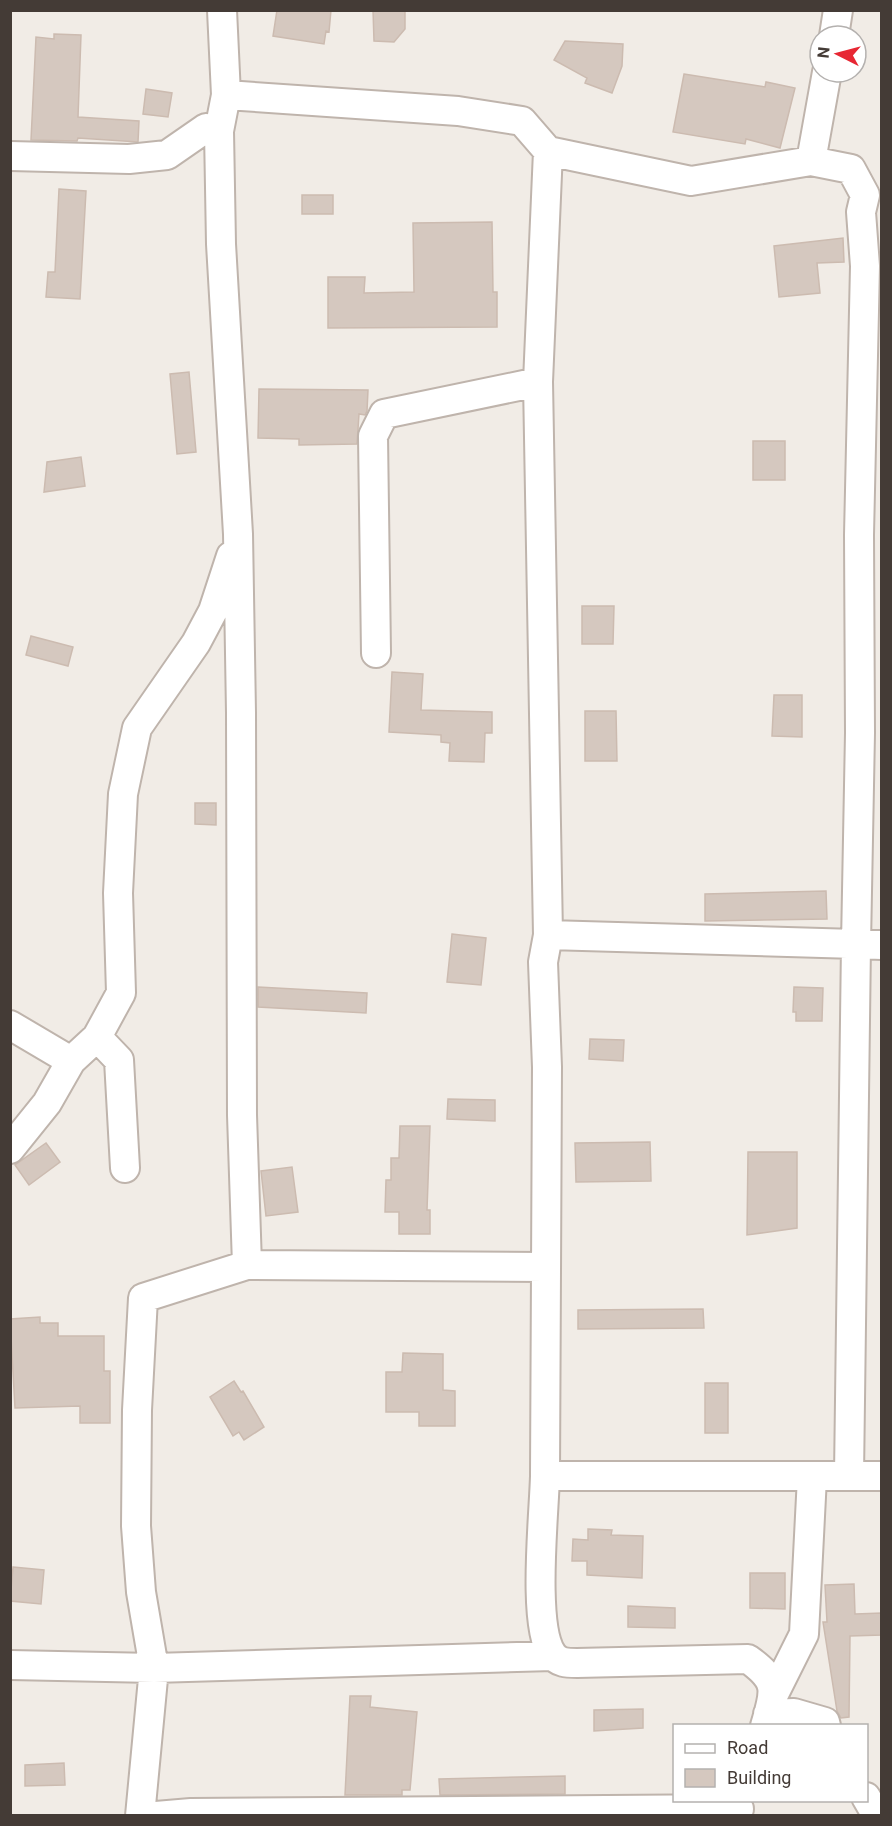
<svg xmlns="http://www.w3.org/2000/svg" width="892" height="1826" viewBox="0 0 892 1826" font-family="Roboto,sans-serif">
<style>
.building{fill:#d5c8bf;stroke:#ccbbb0;stroke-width:1.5}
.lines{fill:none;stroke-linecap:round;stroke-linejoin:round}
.minor-casing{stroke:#bfb4ac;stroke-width:32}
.minor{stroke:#fff;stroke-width:28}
</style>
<rect width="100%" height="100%" fill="#f1ece6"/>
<path class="building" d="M 277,10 L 331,10 L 329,32 L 326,31 L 324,44 L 273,36 Z
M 373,10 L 405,10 L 405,29 L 394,42 L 374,41 Z
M 54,34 L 81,35 L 78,117 L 139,121 L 138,142 L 78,138 L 77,141 L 31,140 L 36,37 L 54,39 Z
M 565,41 L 623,44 L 622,66 L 612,93 L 585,83 L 587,78 L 554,60 Z
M 684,74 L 765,87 L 766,82 L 795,88 L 780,148 L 746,139 L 745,144 L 673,132 Z
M 146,89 L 172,93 L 168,117 L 143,114 Z
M 59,189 L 86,191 L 80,299 L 46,297 L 48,272 L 55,272 Z
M 302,195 L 333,195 L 333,214 L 302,214 Z
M 492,222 L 493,292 L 497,292 L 497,327 L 328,328 L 328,277 L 365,277 L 364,293 L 414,292 L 413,223 Z
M 843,238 L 844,262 L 817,263 L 820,293 L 779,297 L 774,246 Z
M 189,372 L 196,452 L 177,454 L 170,374 Z
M 259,389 L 368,390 L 367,411 L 365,415 L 359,414 L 357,444 L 299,445 L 299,439 L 258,438 Z
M 753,441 L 785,441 L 785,480 L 753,480 Z
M 81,457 L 85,486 L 44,492 L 47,462 Z
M 582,606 L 614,606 L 613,644 L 582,644 Z
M 31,636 L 73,647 L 68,666 L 26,655 Z
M 392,672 L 423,674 L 421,710 L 492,712 L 492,733 L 485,733 L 484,762 L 449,761 L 450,743 L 441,742 L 441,735 L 389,732 Z
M 774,695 L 802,695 L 802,737 L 772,736 Z
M 585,711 L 616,711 L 617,761 L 585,761 Z
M 195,803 L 216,803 L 216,825 L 195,824 Z
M 826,891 L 827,919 L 705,921 L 705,894 Z
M 452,934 L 486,938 L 481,985 L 447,982 Z
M 258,987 L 367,993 L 366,1013 L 258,1007 Z
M 794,987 L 823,988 L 822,1021 L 796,1021 L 796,1012 L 793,1012 Z
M 590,1039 L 624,1040 L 623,1061 L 589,1059 Z
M 448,1099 L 495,1100 L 495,1121 L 447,1119 Z
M 400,1126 L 430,1126 L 427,1210 L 430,1210 L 430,1234 L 399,1234 L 399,1212 L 385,1212 L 386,1180 L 391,1180 L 391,1158 L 399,1158 Z
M 650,1142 L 651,1181 L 576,1182 L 575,1143 Z
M 46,1143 L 60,1162 L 29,1185 L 15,1165 Z
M 748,1152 L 797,1152 L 797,1228 L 747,1235 Z
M 292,1167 L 298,1212 L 266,1216 L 261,1171 Z
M 703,1309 L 704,1328 L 578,1329 L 578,1310 Z
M 40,1317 L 40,1323 L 58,1323 L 58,1336 L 104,1336 L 104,1371 L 110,1371 L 110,1423 L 80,1423 L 80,1406 L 15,1408 L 10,1319 Z
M 403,1353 L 443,1354 L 443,1390 L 455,1391 L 455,1426 L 419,1426 L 419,1412 L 386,1412 L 386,1372 L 402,1372 Z
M 234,1381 L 241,1392 L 243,1391 L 264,1427 L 244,1440 L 239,1432 L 233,1436 L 210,1397 Z
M 705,1383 L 728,1383 L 728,1433 L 705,1433 Z
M 588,1529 L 612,1530 L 611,1535 L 643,1536 L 642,1578 L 587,1575 L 587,1561 L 572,1561 L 573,1539 L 588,1540 Z
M 13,1567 L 44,1570 L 41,1604 L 10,1601 Z
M 750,1573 L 785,1573 L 785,1609 L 750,1608 Z
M 854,1584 L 855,1614 L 882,1613 L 882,1635 L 850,1636 L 849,1717 L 841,1718 L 837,1711 L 823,1622 L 827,1622 L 825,1585 Z
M 628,1606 L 675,1608 L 675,1628 L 628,1627 Z
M 350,1696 L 371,1696 L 370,1707 L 417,1712 L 410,1790 L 402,1790 L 402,1795 L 345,1795 Z
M 643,1709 L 643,1728 L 594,1731 L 594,1710 Z
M 64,1763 L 65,1785 L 25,1786 L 25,1765 Z
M 565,1776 L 565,1794 L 440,1795 L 439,1779 Z"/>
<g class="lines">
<defs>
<path id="minor" d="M 222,10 L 226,95 L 219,131 L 221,244 L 238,534 L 241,713 L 242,1115 L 247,1265
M 834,36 L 838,10
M 226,95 L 458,111 L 522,121 L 548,151 L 691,181 L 811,161 L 851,169 L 865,195 L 861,212 L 865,266 L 859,535 L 860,733 L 856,944 L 548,935
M 10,156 L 129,159 L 167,155 L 206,128 L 219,131
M 811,161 L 827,72
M 376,653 L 373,436 L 384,414 L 538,382
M 10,1025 L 71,1061
M 97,1037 L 119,1060 L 125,1168
M 10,1149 L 47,1103 L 71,1061 L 97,1037 L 121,993 L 118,893 L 123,794 L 137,728 L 196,643 L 213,611 L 231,556
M 545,1476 L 547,1067 L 543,962 L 548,935 L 538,382 L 548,151
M 849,1476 L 856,944 L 882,945
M 10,1665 L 154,1668 L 553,1656
M 774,1694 L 804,1634 L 812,1477
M 768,1714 L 794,1713 L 825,1722 L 826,1726
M 765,1726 C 775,1691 780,1682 748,1659 L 577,1663 C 567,1663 558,1663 552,1654 C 532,1625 544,1515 545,1476 L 882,1476
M 866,1797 L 877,1816
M 140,1816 L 154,1668 L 141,1592 L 136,1526 L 137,1410 L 143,1298 L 247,1265 L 544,1267
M 156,1816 L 191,1813 L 739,1809"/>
</defs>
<use href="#minor" class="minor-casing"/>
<use href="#minor" class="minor"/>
</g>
<rect width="892" height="1826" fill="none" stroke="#443b36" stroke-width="24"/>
<rect x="673" y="1724" width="195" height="78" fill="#ffffff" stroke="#b4b1af" stroke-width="1.5"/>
<rect x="685" y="1744" width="30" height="9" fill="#ffffff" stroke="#b4b1af" stroke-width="1.5"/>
<text x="727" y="1754" font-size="18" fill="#443b36">Road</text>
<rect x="685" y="1769" width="30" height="18" fill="#d5c8bf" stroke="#b4b1af" stroke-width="1.5"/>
<text x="727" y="1784" font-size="18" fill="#443b36">Building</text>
<g transform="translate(838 54) rotate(276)"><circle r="28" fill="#ffffff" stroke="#b4b1af" stroke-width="1.5"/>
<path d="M0-4.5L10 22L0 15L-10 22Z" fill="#e72733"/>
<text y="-9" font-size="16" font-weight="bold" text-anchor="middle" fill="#443b36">N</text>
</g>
</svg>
